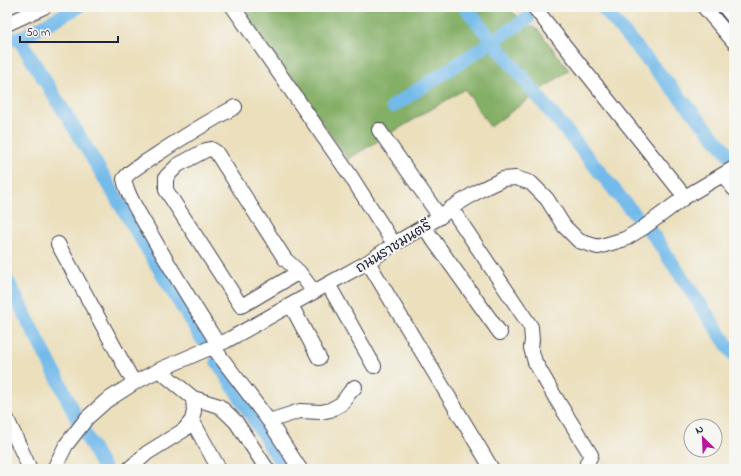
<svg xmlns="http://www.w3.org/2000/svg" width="741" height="476" viewBox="0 0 741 476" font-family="'Indie Flower','Playpen Sans Thai',sans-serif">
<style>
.forest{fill:#84af66;stroke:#536850}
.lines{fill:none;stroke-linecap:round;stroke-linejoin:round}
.canal{stroke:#72baea;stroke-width:14}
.minor-casing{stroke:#403e4e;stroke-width:16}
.minor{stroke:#fff;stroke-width:14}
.labels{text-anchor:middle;stroke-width:4;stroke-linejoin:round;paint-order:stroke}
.street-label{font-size:14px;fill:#22223b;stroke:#f6f6f2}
</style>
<rect width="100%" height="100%" fill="#f6f6f2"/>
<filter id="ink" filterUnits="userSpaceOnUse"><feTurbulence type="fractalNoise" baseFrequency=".025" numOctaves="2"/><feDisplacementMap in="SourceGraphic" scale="8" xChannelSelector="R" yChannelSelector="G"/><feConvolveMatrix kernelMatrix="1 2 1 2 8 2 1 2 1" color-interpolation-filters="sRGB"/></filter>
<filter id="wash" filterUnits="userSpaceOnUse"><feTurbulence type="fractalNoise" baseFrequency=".012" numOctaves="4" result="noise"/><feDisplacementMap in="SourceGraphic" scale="16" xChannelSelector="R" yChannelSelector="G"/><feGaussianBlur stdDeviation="0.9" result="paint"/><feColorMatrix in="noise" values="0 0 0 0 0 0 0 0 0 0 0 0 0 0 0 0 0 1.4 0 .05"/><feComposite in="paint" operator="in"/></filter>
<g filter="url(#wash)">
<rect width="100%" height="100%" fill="#ebdfbc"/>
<path class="forest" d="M 240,7 L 505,7 L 539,31 L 569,70 L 490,127 L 465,89 L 348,159 Z"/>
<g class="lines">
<path class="canal" d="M 465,7 L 625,203 L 654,236 L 734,355
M 602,7 L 733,159
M 7,38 L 19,39 L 78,134 L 174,294 L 202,339
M 19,39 L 78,7
M 393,106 L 528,18
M 7,280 L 59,381 L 75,415 L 104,469
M 217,361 L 285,469"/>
</g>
</g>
<g filter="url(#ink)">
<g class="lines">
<defs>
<path id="minor" d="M 233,7 L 350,175 L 394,244
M 534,7 L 685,197
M 704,7 L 734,42
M 725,7 L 734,18
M 7,24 L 44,7
M 379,130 L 440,217
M 723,175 L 734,189
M 451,208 L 531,327 L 532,340 L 531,348 L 535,362 L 555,397 L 591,455 L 587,463
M 424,227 L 500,333
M 58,244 L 134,383
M 368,262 L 492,469
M 299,272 L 250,301 L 241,306 L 166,190 L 166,177 L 178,165 L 206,150 L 211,149 L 216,152 L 285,259 L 299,272 L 314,292
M 328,284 L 374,366
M 291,305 L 319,358
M 218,344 C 194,306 170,268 148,229 C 139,213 128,197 124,179 C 131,169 143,164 153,157 C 180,139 207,122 235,107
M 213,347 L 269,421 L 296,463 L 300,469
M 159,370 L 193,398 L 219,406 L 228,414 L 236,422 L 267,469
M 7,419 L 30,469
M 192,420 L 219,469
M 269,421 L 300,411 L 321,412 L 330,410 L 341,404 L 350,392 L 355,387
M 54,469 L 66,445 L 87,418 L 106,401 L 134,383 L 159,370 L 226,341 L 328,284 L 368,262 L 394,244 L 440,217 L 451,208 L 480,190 L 503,179 L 516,178 L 531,183 L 547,199 L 564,226 L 579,241 L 598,247 L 625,239 L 643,228 L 685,197 L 734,168
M 129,469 L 147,453 L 184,430 L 192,420 L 194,411 L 193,398"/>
</defs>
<use href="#minor" class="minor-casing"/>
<use href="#minor" class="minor"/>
</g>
</g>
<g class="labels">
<g class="street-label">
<text transform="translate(393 246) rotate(-32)" y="5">ถนนราชมนตรี</text>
</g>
</g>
<rect width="741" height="476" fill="none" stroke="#f6f6f2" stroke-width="24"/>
<g transform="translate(703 438) rotate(336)"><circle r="19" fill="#f6f6f2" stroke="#a1a1a9"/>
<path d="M0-3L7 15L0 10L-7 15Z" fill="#b5179e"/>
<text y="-6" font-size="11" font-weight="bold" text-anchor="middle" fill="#22223b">N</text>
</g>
<path d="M20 36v6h98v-6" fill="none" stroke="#22223b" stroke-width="2"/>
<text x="26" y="36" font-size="12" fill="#22223b" stroke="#f6f6f2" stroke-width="3" paint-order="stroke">50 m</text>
</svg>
